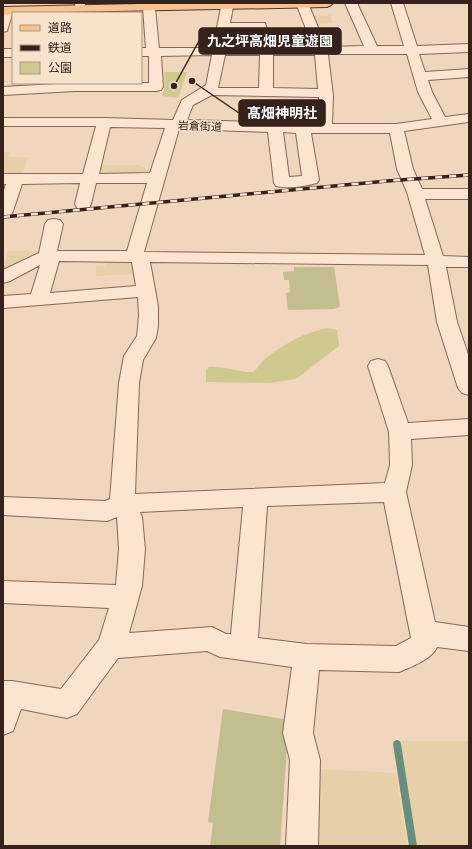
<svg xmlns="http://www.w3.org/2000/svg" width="472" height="849" viewBox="0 0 472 849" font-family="Georgia,'Noto Sans JP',serif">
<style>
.farmland{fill:#e6d0a9}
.green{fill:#cfc990}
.cemetery{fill:#c3be90}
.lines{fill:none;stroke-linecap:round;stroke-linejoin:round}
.stream{fill:#688f7d;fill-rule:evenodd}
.minor-casing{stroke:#896655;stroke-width:2}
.major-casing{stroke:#56352a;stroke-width:2}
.minor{fill:#fbe5d0;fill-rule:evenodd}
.major{fill:#f7c290;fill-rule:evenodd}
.rail-casing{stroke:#37221b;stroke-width:3.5}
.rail{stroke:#f7e2cc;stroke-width:2.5;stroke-dasharray:7;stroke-linecap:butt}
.labels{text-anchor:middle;stroke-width:3;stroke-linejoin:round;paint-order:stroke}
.far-street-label{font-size:11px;fill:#37221b;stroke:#f7e2cc}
.leader{fill:none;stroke:#37221b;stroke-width:1.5}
.callout-dot{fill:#37221b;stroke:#f7e2cc;stroke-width:1.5}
.callout{fill:#37221b;stroke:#37221b;stroke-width:1.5}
.callout-label{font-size:14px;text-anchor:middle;font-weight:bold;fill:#fff}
</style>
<rect width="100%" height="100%" fill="#f0d6bc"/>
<path class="farmland" d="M 330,15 L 333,23 L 314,24 L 311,16 Z
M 3,152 L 9,152 L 8,157 L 28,157 L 22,175 L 3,177 Z
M 97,165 L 139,165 L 147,169 L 151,169 L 149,175 L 99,177 Z
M 8,251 L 42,251 L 42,254 L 3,272 Z
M 127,260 L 135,264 L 136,274 L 96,276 L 96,266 L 105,266 L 105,261 Z
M 401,741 L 469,741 L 469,846 L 417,846 Z
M 320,769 L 396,773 L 407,846 L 317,846 Z"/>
<path class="green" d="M 164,72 L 187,72 L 178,98 L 162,96 L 165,87 Z
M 328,328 L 337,330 L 339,346 L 296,379 L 270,383 L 206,382 L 206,370 L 209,367 C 227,366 236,372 253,372 C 258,368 261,362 266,358 C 284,344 305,332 328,328 Z"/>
<path class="cemetery" d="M 294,267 L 334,267 L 340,307 L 334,309 L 288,310 L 286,293 L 290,292 L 289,280 L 284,280 L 283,272 L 294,271 Z
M 223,709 L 289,720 L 280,846 L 210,846 L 213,823 L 208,822 Z"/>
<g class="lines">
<path class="stream" d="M 397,740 L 400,741 L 401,744 L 417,846 L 409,846 L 393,744 L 394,741 Z"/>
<defs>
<path id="minor" d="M 74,3 L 86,3 L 84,6 L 76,6 Z
M 227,3 L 231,5 L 233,7 L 230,23 L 265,23 L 273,47 L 313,47 L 296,3 L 308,3 L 326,47 L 364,46 L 345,3 L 357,3 L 377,46 L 404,46 L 391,3 L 403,3 L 417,46 L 469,44 L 469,52 L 419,54 L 425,72 L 469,69 L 469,77 L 428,80 L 432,92 L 445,117 L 469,114 L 469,122 L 404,131 L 413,169 L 422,189 L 469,189 L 469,199 L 425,199 L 443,256 L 469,257 L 469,267 L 446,267 L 457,322 L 469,357 L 469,395 L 462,393 L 458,388 L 437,322 L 428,265 L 150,262 L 158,306 L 158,326 L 156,338 L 143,360 L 139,383 L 135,494 L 385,483 L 390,465 L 389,432 L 368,366 L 371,361 L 378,359 L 385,361 L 388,366 L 408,423 L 469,419 L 469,435 L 411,439 L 412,465 L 406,492 L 435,622 L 469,627 L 469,651 L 437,647 C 432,659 411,667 399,672 L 319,670 L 313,733 L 320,760 L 318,846 L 286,846 L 290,760 L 283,733 L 292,667 L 220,657 L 207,651 L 118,658 L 77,714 L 67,718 L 21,709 L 13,731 L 3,735 L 3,681 L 12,681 L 61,689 L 99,640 L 109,608 L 3,603 L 3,581 L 116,585 L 119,549 L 117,517 L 107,521 L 3,515 L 3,497 L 105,501 L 110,499 L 119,383 L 124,356 L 137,336 L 139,316 L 138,297 L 3,308 L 3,296 L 31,294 L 40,265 L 10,281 L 3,283 L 3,270 L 39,253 L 45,224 L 48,220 L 54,219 L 60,220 L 63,224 L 57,251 L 127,251 L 147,183 L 96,183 L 91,204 L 89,208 L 83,209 L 77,208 L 75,204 L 80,183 L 22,184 L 13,211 L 11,215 L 3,216 L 3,193 L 6,184 L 3,184 L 3,174 L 83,174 L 96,126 L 3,126 L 3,118 L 104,118 L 173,120 L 182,100 L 206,85 L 212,55 L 161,56 L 163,87 L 161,90 L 156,91 L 75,91 L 3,95 L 3,87 L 73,83 L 149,83 L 149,56 L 141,56 L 141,48 L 146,48 L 143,8 L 145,5 L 153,5 L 155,8 L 159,48 L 213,48 L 221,7 L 223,5 ZM 256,30 L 261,47 L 226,48 L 229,31 ZM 328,54 L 407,54 L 418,92 L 432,119 L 396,124 L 332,124 L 333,96 ZM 225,55 L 260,55 L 259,88 L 218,88 ZM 273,55 L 315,55 L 318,89 L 273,88 ZM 212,95 L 319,97 L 318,124 L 187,120 L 193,105 ZM 110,127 L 165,128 L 150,173 L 99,174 ZM 179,129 L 268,132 L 274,183 L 276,186 C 288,189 305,186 317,183 L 319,180 L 311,133 L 390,133 L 397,169 L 407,192 L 425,255 L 144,252 ZM 283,132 L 296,133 L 302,176 L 289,177 ZM 59,261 L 132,262 L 136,286 L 50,293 ZM 384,502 L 411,638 L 396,646 L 307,644 L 258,638 L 267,506 ZM 243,507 L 231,634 L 226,634 L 212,627 L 129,633 L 142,586 L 145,549 L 142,517 L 140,512 Z
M 7,7 L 11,8 L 13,11 L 7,31 L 3,32 L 3,8 Z
M 3,49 L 13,49 L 13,57 L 3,57 Z"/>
<path id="major" d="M 184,3 L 333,3 L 331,5 L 327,7 L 13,13 L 13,14 L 3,15 L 3,7 Z"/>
</defs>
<use href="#minor" class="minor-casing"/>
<use href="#major" class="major-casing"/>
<use href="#minor" class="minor"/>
<use href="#major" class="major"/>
<defs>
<path id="rail" d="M 3,217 L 387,181 L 469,175"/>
</defs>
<use href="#rail" class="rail-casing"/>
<use href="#rail" class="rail"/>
</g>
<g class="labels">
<g class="far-street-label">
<text transform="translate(200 126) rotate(2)" y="4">岩倉街道</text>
</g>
</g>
<path class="leader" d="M174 86L199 41M192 81L239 113"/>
<g class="callout-dot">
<circle cx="174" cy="86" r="4"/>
<circle cx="192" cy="81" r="4"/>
</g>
<g class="callout">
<rect x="199" y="28" width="142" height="26" rx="4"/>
<rect x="239" y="100" width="86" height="26" rx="4"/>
</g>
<g class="callout-label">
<text x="270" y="46">九之坪高畑児童遊園</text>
<text x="282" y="118">髙畑神明社</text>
</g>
<rect width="472" height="849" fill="none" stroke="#37221b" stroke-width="8"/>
<rect x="12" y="12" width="130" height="72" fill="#f7e2cc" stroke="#aa9585"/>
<rect x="20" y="25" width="20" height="6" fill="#f7c290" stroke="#aa9585"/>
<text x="48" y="32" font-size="12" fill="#37221b">道路</text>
<rect x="20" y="45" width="20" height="6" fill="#37221b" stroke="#aa9585"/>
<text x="48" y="52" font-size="12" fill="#37221b">鉄道</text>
<rect x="20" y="62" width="20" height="12" fill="#cfc990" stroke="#aa9585"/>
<text x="48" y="72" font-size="12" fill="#37221b">公園</text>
</svg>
